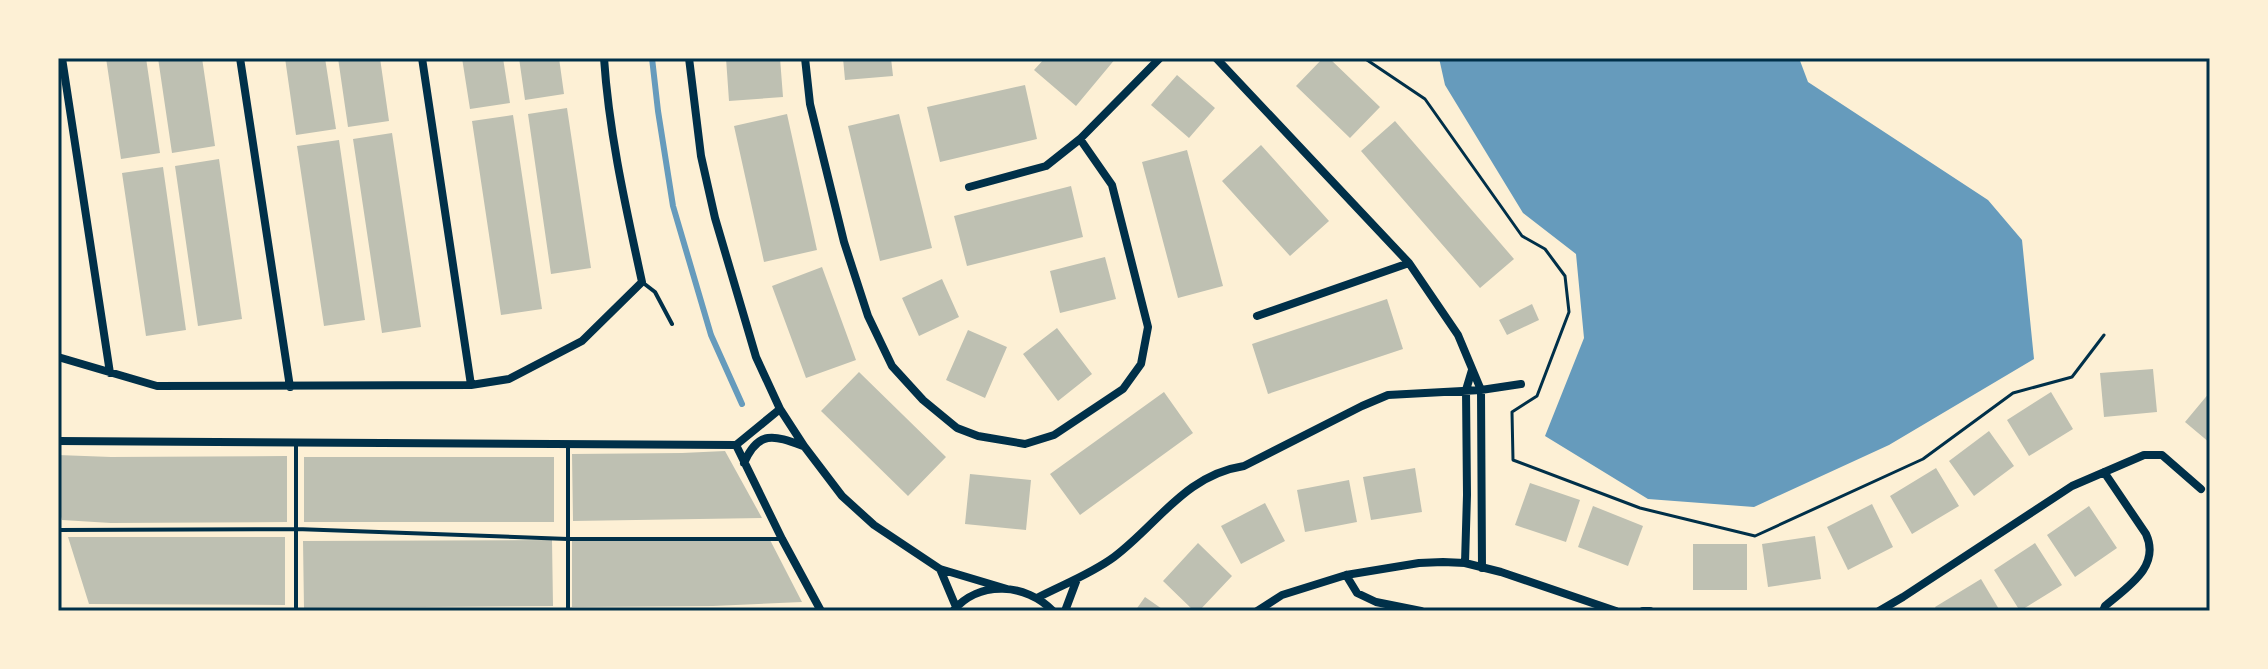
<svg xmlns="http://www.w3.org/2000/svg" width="2268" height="669" viewBox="0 0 2268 669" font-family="'Asap Condensed',sans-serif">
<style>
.water{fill:#669bbc}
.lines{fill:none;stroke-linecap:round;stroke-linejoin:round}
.stream{stroke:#669bbc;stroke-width:6}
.building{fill:#bec0b2}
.path{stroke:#003049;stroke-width:3}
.service{stroke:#003049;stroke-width:4}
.minor{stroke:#003049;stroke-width:8}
.neatline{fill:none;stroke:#003049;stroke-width:3}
</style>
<rect width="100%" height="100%" fill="#fdf0d5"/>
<path class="water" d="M 1439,58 L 1799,58 L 1808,82 L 1988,200 L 2022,240 L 2034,359 L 1889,445 L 1754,507 L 1648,499 L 1545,436 L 1584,338 L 1576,254 L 1523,213 L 1445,85 Z"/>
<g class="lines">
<path class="stream" d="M 652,58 L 658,111 L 673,206 L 711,335 L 742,404"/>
</g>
<path class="building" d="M 106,58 L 146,58 L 160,153 L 121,159 Z
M 158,58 L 202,58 L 215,146 L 172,153 Z
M 285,58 L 325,58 L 336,129 L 296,135 Z
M 338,58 L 380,58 L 389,121 L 348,127 Z
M 462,58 L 503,58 L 510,103 L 470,109 Z
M 519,58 L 559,58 L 564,94 L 525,100 Z
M 726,58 L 780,58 L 783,97 L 729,101 Z
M 843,58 L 891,58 L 893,76 L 845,80 Z
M 1045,58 L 1116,58 L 1076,106 L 1034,70 Z
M 1323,58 L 1329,58 L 1380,107 L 1350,138 L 1296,86 Z
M 1177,75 L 1215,108 L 1189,138 L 1151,105 Z
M 1025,85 L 1037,139 L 940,162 L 927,107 Z
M 567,108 L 591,268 L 551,274 L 528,114 Z
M 787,114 L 817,250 L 764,262 L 734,126 Z
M 899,114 L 932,248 L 880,261 L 848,126 Z
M 513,115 L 542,309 L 501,315 L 472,121 Z
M 1395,121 L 1514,259 L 1480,288 L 1361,151 Z
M 392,133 L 421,327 L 382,333 L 353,139 Z
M 339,140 L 365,320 L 324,326 L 297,146 Z
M 1261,145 L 1329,221 L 1290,256 L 1222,181 Z
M 1187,150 L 1223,286 L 1178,298 L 1142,162 Z
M 219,159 L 242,319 L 198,326 L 175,166 Z
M 163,167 L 186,330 L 146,336 L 122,173 Z
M 1071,186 L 1083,237 L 967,266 L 954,216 Z
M 1105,257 L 1116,299 L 1060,313 L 1050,271 Z
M 822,267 L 856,360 L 806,378 L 772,286 Z
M 942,279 L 959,317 L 919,336 L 902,298 Z
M 1387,299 L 1403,349 L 1268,394 L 1252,344 Z
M 1532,304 L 1539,320 L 1507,335 L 1499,320 Z
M 1057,328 L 1092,374 L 1058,401 L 1023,354 Z
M 968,330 L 1007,347 L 985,398 L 946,380 Z
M 2153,369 L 2157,412 L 2104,417 L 2100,373 Z
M 859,372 L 946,457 L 908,496 L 821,411 Z
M 1164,392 L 1193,433 L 1080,515 L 1050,474 Z
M 2051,392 L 2073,429 L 2029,456 L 2007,420 Z
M 2210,392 L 2210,443 L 2185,422 Z
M 1989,431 L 2014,466 L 1974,496 L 1949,461 Z
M 725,451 L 762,518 L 573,521 L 572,454 L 682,453 Z
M 58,455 L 111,457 L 287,456 L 287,522 L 111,523 L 62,520 L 58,507 Z
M 304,457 L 554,457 L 554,522 L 304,522 Z
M 1415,468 L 1422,512 L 1371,520 L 1363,477 Z
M 1936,468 L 1959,506 L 1912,534 L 1890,496 Z
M 970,474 L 1031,480 L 1026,530 L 965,524 Z
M 1349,480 L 1357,522 L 1305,532 L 1297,490 Z
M 1530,483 L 1580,500 L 1566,542 L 1515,525 Z
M 1265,503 L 1285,541 L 1241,564 L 1221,526 Z
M 1872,504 L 1893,547 L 1848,570 L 1827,527 Z
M 1593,506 L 1643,526 L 1628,566 L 1578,547 Z
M 2089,506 L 2117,548 L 2075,577 L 2047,535 Z
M 1815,536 L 1821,579 L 1768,587 L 1762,544 Z
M 68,537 L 285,537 L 285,605 L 89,604 Z
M 769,538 L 802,602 L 713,606 L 572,607 L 572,540 Z
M 552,540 L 553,606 L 304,608 L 303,541 Z
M 1198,543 L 1232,576 L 1199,611 L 1194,611 L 1163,581 Z
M 2035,543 L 2062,585 L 2020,611 L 1994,570 Z
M 1693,544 L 1747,544 L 1747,590 L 1693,590 Z
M 1981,579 L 2000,611 L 1937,611 L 1935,607 Z
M 1145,597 L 1165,611 L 1135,611 Z"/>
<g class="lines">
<path class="path" d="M 1364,58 L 1425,99 L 1522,236 L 1545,249 L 1565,276 L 1569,312 L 1537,396 L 1512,412 L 1513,460 L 1640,508 L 1755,536 L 1923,459 L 2013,393 L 2072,377 L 2104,335"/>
<path class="service" d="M 642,282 L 655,292 L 672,324
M 296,442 L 296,611
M 568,446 L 568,611
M 58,530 L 296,529 L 568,539 L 779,539"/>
<path class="minor" d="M 62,58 L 110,373
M 240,58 L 290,387
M 422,58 L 471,385
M 689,58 L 701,156 L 715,218 L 756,357 L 780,409 L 804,446 L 842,496 L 874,525 L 940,569 L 1007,589
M 805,58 L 810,104 L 844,242 L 868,316 L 892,366 L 923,400 L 957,428 L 978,436 L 1025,444 L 1054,435 L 1123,389 L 1141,364 L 1148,327 L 1112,185 L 1080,139
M 1216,58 L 1409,263 L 1458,335 L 1481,390 L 1482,568
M 969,187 L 1046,166 L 1080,139 L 1160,58
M 1257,316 L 1409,263
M 58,357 L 157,386 L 471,385 L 509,379 L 582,341 L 642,282 C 626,208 609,134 604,58
M 58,441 L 736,445 L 780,409
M 736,445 L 782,539 L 821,611
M 744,463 C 758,430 774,435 803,446
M 1465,563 L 1467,495 L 1466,390 L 1472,370
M 940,569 L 956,607
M 1346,575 L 1357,593 L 1376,602 L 1421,611
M 1037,598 C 1062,585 1091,574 1114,557 C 1158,524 1185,475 1244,466 L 1362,406 L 1388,395 L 1481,390 L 1521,384
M 953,611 C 979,580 1026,583 1053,611
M 1065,611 L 1077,579
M 1257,611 L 1282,595 L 1346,575 L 1419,563 L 1443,562 L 1465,563 L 1501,572 L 1616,611
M 1643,611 L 1650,611
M 1879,611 L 1903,597 L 2072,486 L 2144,455 L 2162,455 L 2201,489
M 2103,611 L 2105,606 C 2127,587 2161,567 2146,534 L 2104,472"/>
</g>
<rect width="2268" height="669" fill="none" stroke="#fdf0d5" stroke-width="120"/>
<rect x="60" y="60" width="2148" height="549" class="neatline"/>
</svg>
